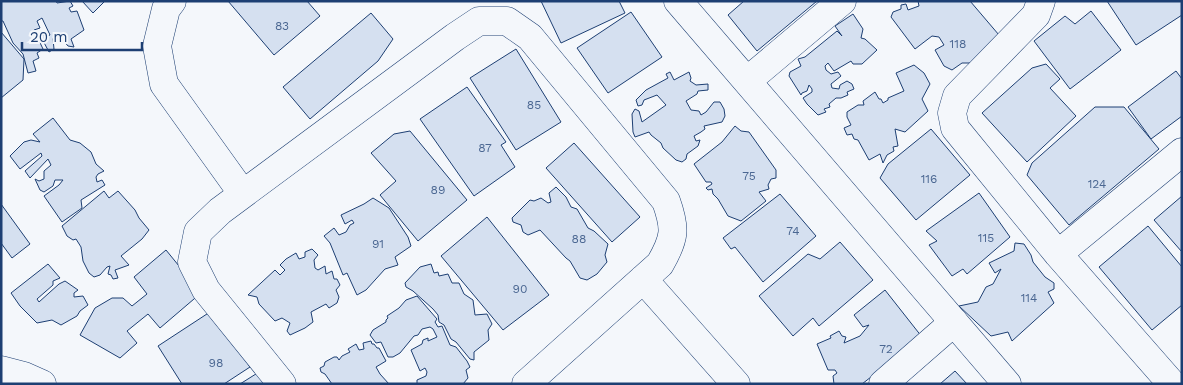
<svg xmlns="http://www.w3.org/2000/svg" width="1183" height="385" viewBox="0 0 1183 385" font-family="'Work Sans',sans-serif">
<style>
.building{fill:#d5e0f0;stroke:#1d3f73}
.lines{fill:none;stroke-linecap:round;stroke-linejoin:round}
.street-casing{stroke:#1d3f73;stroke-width:29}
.street{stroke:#f4f7fb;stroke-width:28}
.labels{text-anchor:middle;stroke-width:4;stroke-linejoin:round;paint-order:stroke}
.number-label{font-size:12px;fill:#4b6792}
</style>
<rect width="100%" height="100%" fill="#f4f7fb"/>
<path class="building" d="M 1,1 L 56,1 L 57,3 L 70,1 L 73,6 L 69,8 L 71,12 L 77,11 L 84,30 L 71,39 L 74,47 L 68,46 L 58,34 L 55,35 L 53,39 L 54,49 L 49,52 L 40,35 L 43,33 L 45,37 L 50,35 L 42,18 L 37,21 L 40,28 L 34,30 L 43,49 L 37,53 L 39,58 L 33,61 L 36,71 L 28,73 L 23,54 L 13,43 L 3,21 L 1,21 Z
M 82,1 L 105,1 L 93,13 Z
M 228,1 L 307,1 L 320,16 L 274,55 Z
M 541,1 L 619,1 L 625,13 L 561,43 Z
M 744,1 L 817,1 L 757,51 L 728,15 Z
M 918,1 L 970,1 L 999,35 L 970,63 L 962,63 L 952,70 L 944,66 L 935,50 L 944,45 L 939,37 L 932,36 L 915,49 L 891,17 L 893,12 L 901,9 L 901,5 L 906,4 L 908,10 L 919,6 Z
M 1107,1 L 1182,1 L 1182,15 L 1136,45 Z
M 1091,11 L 1121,50 L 1070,89 L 1034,41 L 1065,16 L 1075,24 Z
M 631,12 L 662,57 L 608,93 L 577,48 Z
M 371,13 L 393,39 L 378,61 L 310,119 L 283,87 Z
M 853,14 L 863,29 L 861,38 L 865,39 L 877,50 L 862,64 L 853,64 L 851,61 L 834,71 L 828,63 L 825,66 L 826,70 L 831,74 L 838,72 L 841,76 L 831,84 L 832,88 L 839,89 L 840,85 L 847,81 L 852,84 L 854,89 L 847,92 L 848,95 L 841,98 L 836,98 L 829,104 L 830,107 L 824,109 L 826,112 L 818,115 L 807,104 L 803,98 L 812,92 L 812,89 L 809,85 L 807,91 L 802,93 L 801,95 L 789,76 L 790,72 L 801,66 L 798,59 L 805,57 L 837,31 L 842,36 L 835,26 Z
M 1,32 L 24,59 L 23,80 L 1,98 Z
M 516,49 L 561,122 L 516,150 L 470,78 Z
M 1046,64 L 1060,79 L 1050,88 L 1076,116 L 1027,162 L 982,113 L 1032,68 Z
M 914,65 L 924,73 L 930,84 L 922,99 L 928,111 L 905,132 L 895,129 L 898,146 L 893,147 L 894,151 L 887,155 L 883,163 L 880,154 L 869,160 L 858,140 L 854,139 L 852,134 L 847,135 L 844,128 L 851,125 L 847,117 L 847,112 L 858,105 L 864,105 L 863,101 L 875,92 L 879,99 L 881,99 L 883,103 L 888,100 L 888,98 L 904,91 L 896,73 Z
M 1176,71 L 1182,79 L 1182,116 L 1151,139 L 1128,107 Z
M 670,72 L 674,80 L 689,72 L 691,78 L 690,81 L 696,85 L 708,84 L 708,90 L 698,91 L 697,94 L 686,101 L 691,110 L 699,111 L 701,115 L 706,112 L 714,102 L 720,102 L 724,109 L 725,116 L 722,122 L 704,126 L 705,129 L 701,132 L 694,136 L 696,141 L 700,140 L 698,146 L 687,154 L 686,159 L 682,162 L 676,160 L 663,148 L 661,143 L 651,135 L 649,132 L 635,137 L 633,132 L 632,114 L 635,109 L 639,111 L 642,122 L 666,105 L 657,95 L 644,100 L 642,105 L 638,106 L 636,100 L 646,90 L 668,78 L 666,74 Z
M 467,87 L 506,142 L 501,145 L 515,167 L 474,196 L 420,119 Z
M 1095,107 L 1124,107 L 1159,149 L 1069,225 L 1027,175 L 1032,163 Z
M 53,118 L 70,140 L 80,143 L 91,152 L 96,164 L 104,171 L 98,174 L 96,177 L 97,182 L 102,180 L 105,185 L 81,200 L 82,208 L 62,222 L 44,196 L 59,185 L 63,180 L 55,180 L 53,186 L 44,192 L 40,190 L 35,179 L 39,181 L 44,179 L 44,171 L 51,165 L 48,159 L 30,178 L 25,171 L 42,156 L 41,153 L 20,169 L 10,156 L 24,142 L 31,140 L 40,142 L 33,134 Z
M 735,126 L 741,131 L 749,132 L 776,170 L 776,178 L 771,179 L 768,185 L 769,189 L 759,192 L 766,201 L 741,221 L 728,216 L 718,199 L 713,194 L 712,189 L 708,190 L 706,188 L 712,184 L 711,182 L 706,182 L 694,164 L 722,142 Z
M 931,129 L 970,175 L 916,220 L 880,178 L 888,164 Z
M 410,131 L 467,200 L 418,241 L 380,195 L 396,181 L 371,153 L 394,134 Z
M 574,143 L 640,217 L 612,242 L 546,168 Z
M 556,187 L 566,197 L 571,207 L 577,209 L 588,228 L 594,231 L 608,244 L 605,255 L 607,262 L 597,274 L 587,280 L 580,278 L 570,261 L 566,258 L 540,230 L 528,235 L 523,232 L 521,225 L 513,222 L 512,218 L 530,200 L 534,201 L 541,198 L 548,203 L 551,202 L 549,193 Z
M 104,191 L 109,198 L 118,191 L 135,210 L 139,218 L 149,230 L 142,239 L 121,256 L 129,265 L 115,270 L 118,278 L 113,279 L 111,275 L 108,274 L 110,266 L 107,267 L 100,275 L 94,277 L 89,273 L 83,261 L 81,247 L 76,239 L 73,240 L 67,236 L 62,226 Z
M 979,193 L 1010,237 L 967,274 L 963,269 L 952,276 L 929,245 L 937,241 L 926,231 Z
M 780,194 L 816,236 L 763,282 L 735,247 L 731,249 L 723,238 Z
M 1182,196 L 1182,252 L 1154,220 Z
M 373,198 L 389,208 L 408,237 L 411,246 L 395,257 L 398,265 L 385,269 L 366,290 L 357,295 L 347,273 L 343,275 L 330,243 L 324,236 L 334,228 L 339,235 L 346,232 L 350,225 L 354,223 L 352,220 L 345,224 L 341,215 L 364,204 Z
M 1,204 L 30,244 L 12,258 L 1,243 Z
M 487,217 L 549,295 L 503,330 L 441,256 Z
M 1148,226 L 1182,267 L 1182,305 L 1152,330 L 1099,267 Z
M 840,242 L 873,280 L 819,326 L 813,318 L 793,336 L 759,296 L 808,254 L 820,259 Z
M 1015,243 L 1024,244 L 1031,255 L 1033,262 L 1045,277 L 1054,283 L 1054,289 L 1048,292 L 1054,303 L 1012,341 L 1008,332 L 991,336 L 959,306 L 978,302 L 986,287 L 993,284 L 1001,269 L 995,273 L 989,263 L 1014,251 Z
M 312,249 L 318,255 L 314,260 L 315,268 L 318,270 L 325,266 L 326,274 L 332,271 L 334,279 L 337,279 L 340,285 L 336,290 L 339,297 L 337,303 L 329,308 L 326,304 L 311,312 L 313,322 L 305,328 L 290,335 L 287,331 L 290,323 L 282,318 L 275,321 L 259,304 L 257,297 L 248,295 L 275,270 L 280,275 L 285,270 L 280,265 L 286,259 L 296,253 L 299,259 L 305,257 L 305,252 Z
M 166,250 L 201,293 L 160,328 L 148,314 L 127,331 L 137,343 L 120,358 L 80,335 L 95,308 L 112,298 L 123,298 L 132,306 L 147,294 L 134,277 Z
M 48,264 L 60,278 L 53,281 L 53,285 L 37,299 L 39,302 L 59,284 L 65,281 L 78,290 L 74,293 L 74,297 L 83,296 L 88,305 L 80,311 L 77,316 L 61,325 L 52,320 L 37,323 L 20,306 L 11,293 Z
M 431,264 L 434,273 L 438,272 L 439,276 L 448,274 L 452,283 L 459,283 L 464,294 L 473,300 L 475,315 L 487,314 L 492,324 L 488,330 L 489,340 L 474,352 L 474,360 L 470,359 L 456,342 L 451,339 L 444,325 L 439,322 L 438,315 L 433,309 L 413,291 L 406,287 L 405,283 L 420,267 Z
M 885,290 L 922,337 L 862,384 L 834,384 L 833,376 L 837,373 L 835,370 L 828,370 L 817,344 L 831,338 L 830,336 L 839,331 L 842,336 L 846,337 L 844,343 L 860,336 L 869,325 L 863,327 L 854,315 Z
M 417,296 L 437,319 L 435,322 L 438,327 L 442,326 L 450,345 L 456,347 L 467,361 L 470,367 L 466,370 L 468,378 L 463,384 L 417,384 L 417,380 L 426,376 L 427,372 L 425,368 L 420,371 L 411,350 L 422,344 L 423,340 L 428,338 L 428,341 L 437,337 L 433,329 L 430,327 L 422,329 L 418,335 L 414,336 L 400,353 L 393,357 L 388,357 L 381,342 L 376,343 L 370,335 L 373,330 L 386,322 L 386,320 L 388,318 L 387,316 L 399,308 L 406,300 Z
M 213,310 L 250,367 L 224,384 L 182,384 L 158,346 Z
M 371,341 L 372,344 L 374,344 L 377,348 L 379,348 L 386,361 L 376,367 L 380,374 L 389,384 L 332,384 L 325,374 L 321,372 L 320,368 L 324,366 L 325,362 L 334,357 L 337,357 L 339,360 L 342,356 L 350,352 L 348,349 L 356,344 L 359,350 L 364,349 L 363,343 Z
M 267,367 L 277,384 L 240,384 Z
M 955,371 L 967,384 L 940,384 Z"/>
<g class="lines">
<defs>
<path id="street" d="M 172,1 L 166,9 L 157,46 L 164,84 L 243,194
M 678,1 L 1007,384
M 1041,1 L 1036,15 L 957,96 L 952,113 L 955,128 L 1058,254 L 1172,384
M 747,81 L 842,1
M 1058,254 L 1182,152
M 643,279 L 736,384
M 1,370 L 24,376 L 42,384
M 282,384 L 206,290 L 192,262 L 198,232 L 220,211 L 455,37 L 479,21 L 507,21 L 530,37 L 666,201 C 676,229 675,238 660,264 L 526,384
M 883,384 L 954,322"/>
</defs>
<use href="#street" class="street-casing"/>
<use href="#street" class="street"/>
</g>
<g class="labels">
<g class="number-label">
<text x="282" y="30">83</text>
<text x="958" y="48">118</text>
<text x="534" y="109">85</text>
<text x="485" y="152">87</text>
<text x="749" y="180">75</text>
<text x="929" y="183">116</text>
<text x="1097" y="188">124</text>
<text x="438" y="194">89</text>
<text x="793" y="235">74</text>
<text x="986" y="242">115</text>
<text x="579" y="243">88</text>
<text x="378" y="248">91</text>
<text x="520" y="293">90</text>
<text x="1029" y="302">114</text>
<text x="886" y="353">72</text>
<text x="216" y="367">98</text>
</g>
</g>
<rect width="1183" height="385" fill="none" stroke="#1d3f73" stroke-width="5"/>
<path d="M22 42v8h120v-8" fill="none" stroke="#1d3f73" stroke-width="2.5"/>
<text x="30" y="42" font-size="15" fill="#1d3f73" stroke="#f4f7fb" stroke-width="4" paint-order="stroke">20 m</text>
</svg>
